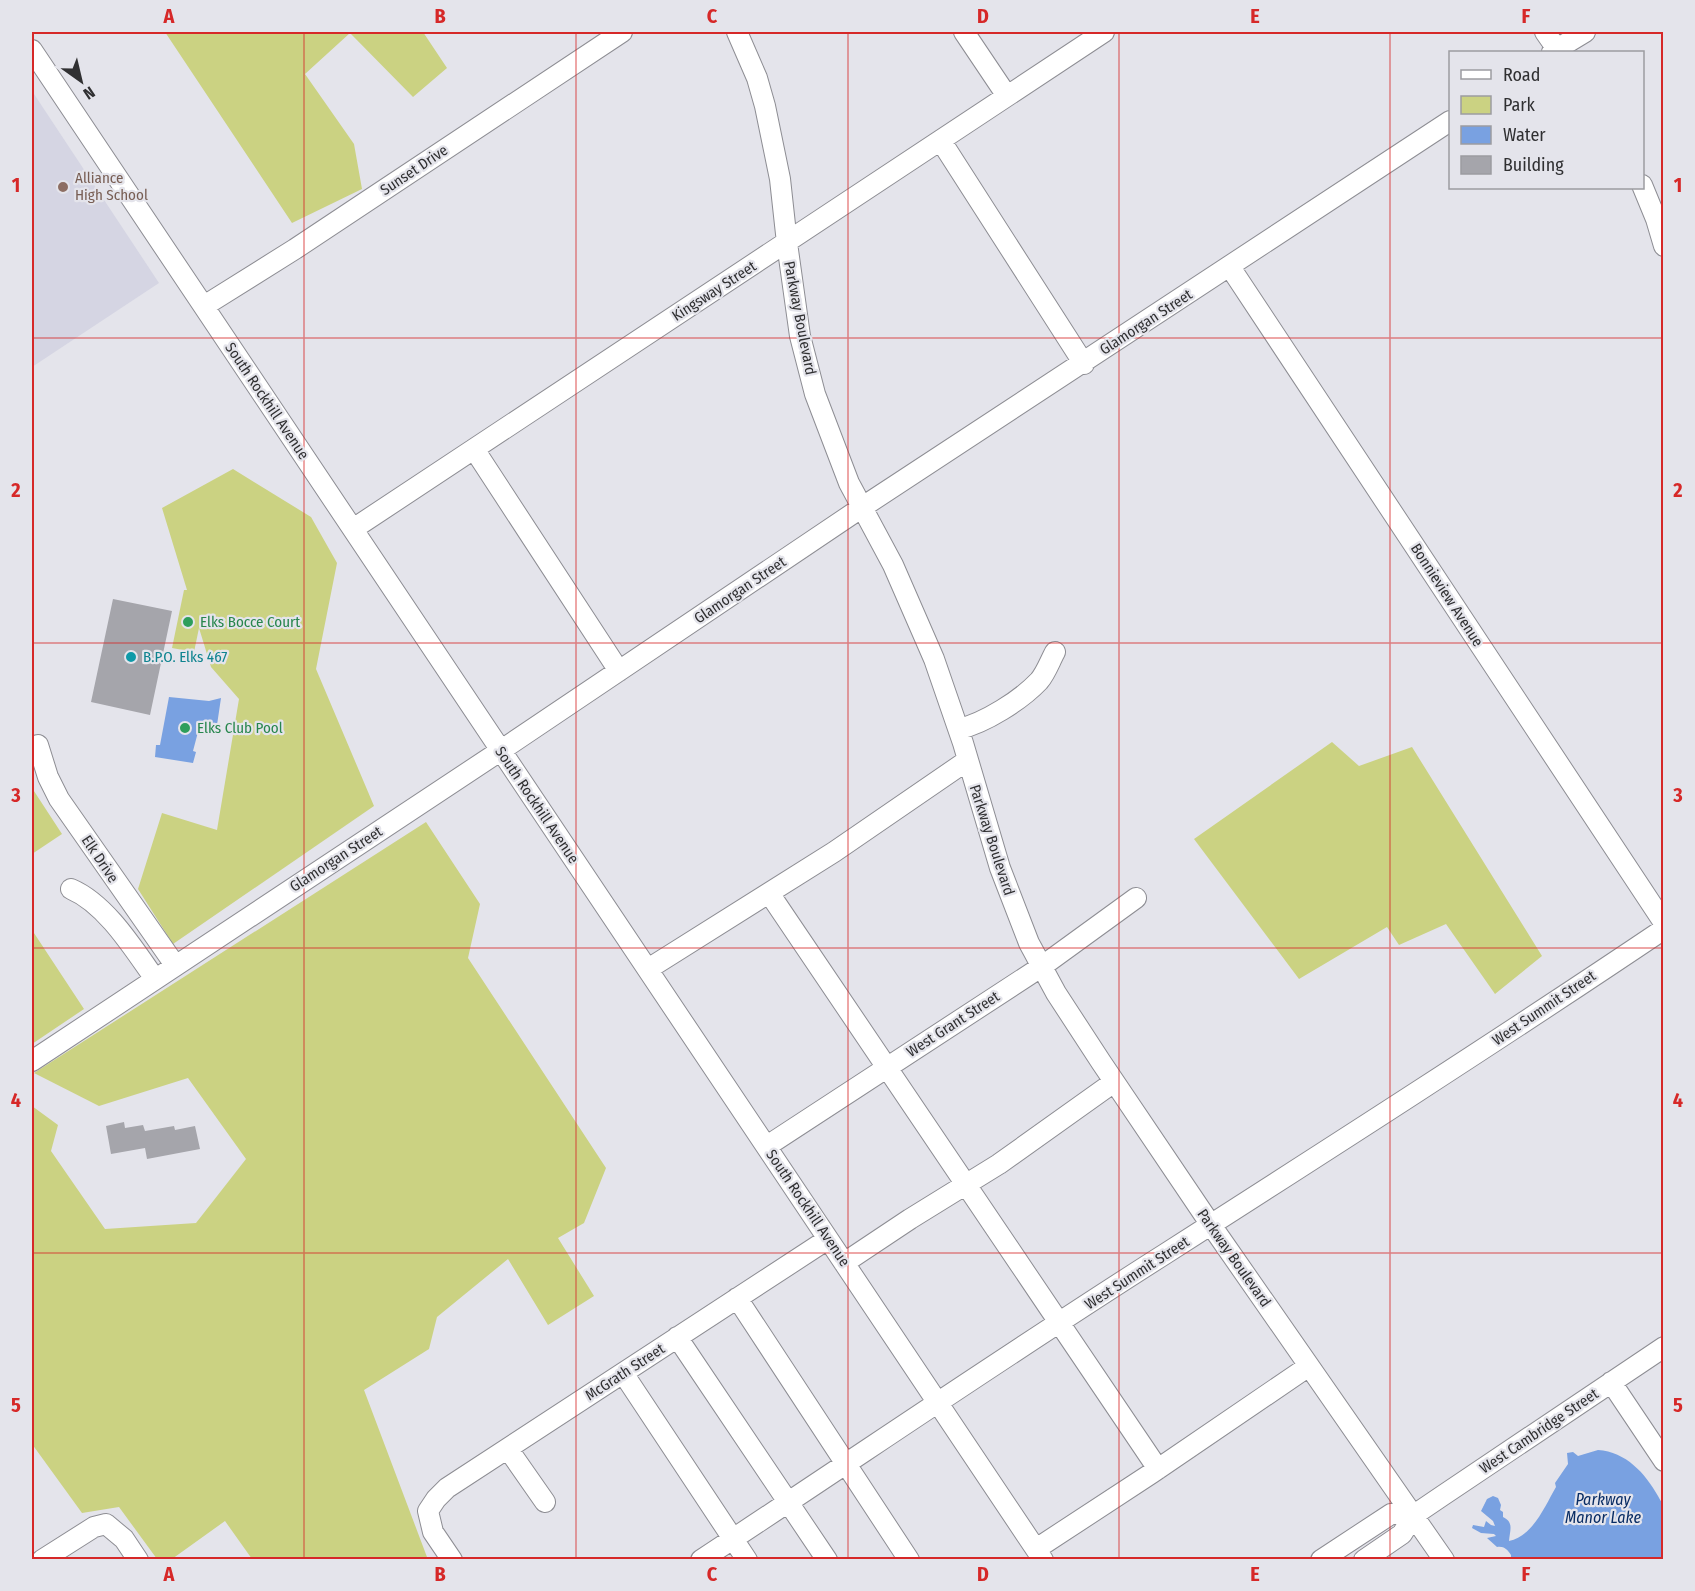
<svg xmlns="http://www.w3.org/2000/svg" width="1695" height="1591" viewBox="0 0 1695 1591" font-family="'Fira Sans Condensed',sans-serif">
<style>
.built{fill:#d5d5e3}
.green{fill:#cbd282}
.water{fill:#79a1e1}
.building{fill:#a5a5ab}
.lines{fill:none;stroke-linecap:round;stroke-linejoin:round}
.minor-casing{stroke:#8d8d93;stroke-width:22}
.minor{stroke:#fff;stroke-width:20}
.grid{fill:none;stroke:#d62828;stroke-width:1.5;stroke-opacity:0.55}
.education-dot{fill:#8d6e63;stroke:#e4e4eb;stroke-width:2}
.leisure-dot{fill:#2e9e5b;stroke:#e4e4eb;stroke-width:2}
.culture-dot{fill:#0f9aa8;stroke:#e4e4eb;stroke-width:2}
.labels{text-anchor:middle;stroke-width:4.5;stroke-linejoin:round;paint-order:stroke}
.street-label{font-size:15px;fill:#303032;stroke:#e4e4eb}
.education-label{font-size:15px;fill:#785e54;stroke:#e4e4eb;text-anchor:start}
.leisure-label{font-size:15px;fill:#27864d;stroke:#e4e4eb;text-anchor:start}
.culture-label{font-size:15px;fill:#0d838f;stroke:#e4e4eb;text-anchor:start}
.water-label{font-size:16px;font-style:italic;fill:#082c64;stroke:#e4e4eb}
.neatline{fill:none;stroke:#d62828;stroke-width:2}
.grid-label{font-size:20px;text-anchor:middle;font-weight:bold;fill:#d62828}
</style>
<rect width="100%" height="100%" fill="#e4e4eb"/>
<path class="built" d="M 32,91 L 159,283 L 32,367 Z"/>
<path class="green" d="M 165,32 L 423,32 L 447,68 L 413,97 L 350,33 L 305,74 L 354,144 L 362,189 L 292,223 Z
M 233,469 L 311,517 L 337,563 L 316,669 L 374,806 L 173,944 L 138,889 L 162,813 L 217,830 L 239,699 L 211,667 L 199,628 L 194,652 L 172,648 L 184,590 L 187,590 L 162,508 Z
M 1332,742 L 1359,766 L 1412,747 L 1542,956 L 1495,994 L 1446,924 L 1399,945 L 1387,927 L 1299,979 L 1194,839 Z
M 32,788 L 62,834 L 32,854 Z
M 426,822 L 480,904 L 468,958 L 606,1168 L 584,1223 L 558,1238 L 594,1296 L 548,1325 L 508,1259 L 437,1317 L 429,1349 L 364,1390 L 427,1557 L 424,1559 L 252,1559 L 225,1521 L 172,1559 L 157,1559 L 119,1507 L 82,1513 L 32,1444 L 32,1106 L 58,1125 L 51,1151 L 105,1229 L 196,1223 L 246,1159 L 188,1078 L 99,1106 L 34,1073 Z
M 32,930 L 84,1009 L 32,1044 Z"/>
<path class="water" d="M 169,697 L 209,701 L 221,698 L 217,725 L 198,732 L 193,751 L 196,752 L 193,763 L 155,757 L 156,745 L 160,745 Z
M 1598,1450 C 1626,1452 1645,1473 1658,1496 C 1660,1500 1663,1504 1664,1508 C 1666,1524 1664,1543 1663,1559 L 1511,1559 L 1511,1555 C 1507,1549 1504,1546 1497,1547 L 1487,1538 L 1496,1536 L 1494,1534 L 1481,1533 L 1472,1528 L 1473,1525 L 1484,1527 L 1486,1521 L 1491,1525 L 1495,1526 L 1493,1521 L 1481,1511 L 1487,1499 L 1493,1496 L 1498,1498 L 1501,1505 L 1500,1510 L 1503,1512 L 1503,1517 C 1514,1522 1510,1530 1509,1541 C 1533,1536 1545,1506 1556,1487 L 1555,1483 L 1568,1464 L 1567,1453 L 1573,1452 L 1578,1456 Z"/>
<path class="building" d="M 113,599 L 172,611 L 150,715 L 91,702 Z
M 124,1122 L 125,1128 L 143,1125 L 145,1131 L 174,1126 L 175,1130 L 195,1126 L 200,1149 L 147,1159 L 145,1148 L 111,1154 L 106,1126 Z"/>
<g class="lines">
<defs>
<path id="minor" d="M 737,32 L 757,78 L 765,106 L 780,179 L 787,243 L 800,336 L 815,394 L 849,483 L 893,565 L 934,659 L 963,743 L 1000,868 L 1029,943 L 1056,993 L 1101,1062 L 1211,1225 L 1444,1560
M 964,32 L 1007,96
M 1545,32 L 1559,52
M 32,50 L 1043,1560
M 1552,52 L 1585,32
M 941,141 L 1084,364
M 1642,185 L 1656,219 L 1664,246
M 1230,267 L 1664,923
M 204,306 L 295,249 L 622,32
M 474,449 L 619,671
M 353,529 L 1104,32
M 959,729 C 985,723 1021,700 1039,681 C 1046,673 1050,661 1055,652
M 38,745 L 48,777 L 59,799 L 175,965
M 71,889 C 106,904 133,948 155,979
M 769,893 L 1158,1469
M 648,969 L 834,852 L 968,760
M 32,1061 L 500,751 L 861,508 L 1450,121
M 767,1146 L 1041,967 L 1136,898
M 844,1263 L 910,1219 L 999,1164 L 1114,1082
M 737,1298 L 909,1560
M 677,1337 L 827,1560
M 623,1373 L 747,1560
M 1611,1382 L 1664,1461
M 508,1449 L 545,1502
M 1036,1549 L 1152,1473 L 1309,1366
M 42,1560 L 94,1527 L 106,1524 L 124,1539 L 138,1560
M 452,1560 L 433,1532 L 428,1511 L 436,1499 L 447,1488 L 828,1239
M 701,1560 C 856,1458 1009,1353 1165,1254 C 1332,1147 1499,1040 1664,929
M 1321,1560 L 1391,1514 L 1401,1513 L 1414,1515
M 1364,1560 L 1402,1534 L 1414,1515 L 1442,1496 L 1664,1347"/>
</defs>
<use href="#minor" class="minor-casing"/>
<use href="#minor" class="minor"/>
</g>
<path class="grid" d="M 304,32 L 304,1560M 576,32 L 576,1560M 848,32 L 848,1560M 1119,32 L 1119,1560M 1390,32 L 1390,1560M 32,338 L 1664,338M 32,643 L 1664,643M 32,948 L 1664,948M 32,1253 L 1664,1253"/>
<circle class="education-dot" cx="63" cy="187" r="6"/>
<g class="leisure-dot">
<circle cx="188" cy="622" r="6"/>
<circle cx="185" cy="728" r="6"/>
</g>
<circle class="culture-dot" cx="131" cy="657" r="6"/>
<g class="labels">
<g class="street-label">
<text transform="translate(414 170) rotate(-34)" y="5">Sunset Drive</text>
<text transform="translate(714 291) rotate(-33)" y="5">Kingsway Street</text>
<text transform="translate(800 318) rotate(79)" y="5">Parkway Boulevard</text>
<text transform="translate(1146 322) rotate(-33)" y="5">Glamorgan Street</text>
<text transform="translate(267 401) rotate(56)" y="5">South Rockhill Avenue</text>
<text transform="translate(740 590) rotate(-34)" y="5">Glamorgan Street</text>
<text transform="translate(1447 595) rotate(57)" y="5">Bonnieview Avenue</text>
<text transform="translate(537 805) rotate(56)" y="5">South Rockhill Avenue</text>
<text transform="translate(992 840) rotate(72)" y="5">Parkway Boulevard</text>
<text transform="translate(100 859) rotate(56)" y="5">Elk Drive</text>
<text transform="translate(336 859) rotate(-33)" y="5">Glamorgan Street</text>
<text transform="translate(1544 1008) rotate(-34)" y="5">West Summit Street</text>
<text transform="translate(953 1024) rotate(-33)" y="5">West Grant Street</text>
<text transform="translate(808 1208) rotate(56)" y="5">South Rockhill Avenue</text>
<text transform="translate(1234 1258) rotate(55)" y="5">Parkway Boulevard</text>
<text transform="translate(1137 1273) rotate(-33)" y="5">West Summit Street</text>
<text transform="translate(625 1372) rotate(-33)" y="5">McGrath Street</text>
<text transform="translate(1539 1431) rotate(-34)" y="5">West Cambridge Street</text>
</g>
<g class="education-label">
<text x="75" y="183">Alliance<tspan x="75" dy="17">High School</tspan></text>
</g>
<g class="leisure-label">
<text x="200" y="627">Elks Bocce Court</text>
<text x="197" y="733">Elks Club Pool</text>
</g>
<g class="culture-label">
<text x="143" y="662">B.P.O. Elks 467</text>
</g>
<g class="water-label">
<text x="1603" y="1505">Parkway<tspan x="1603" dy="18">Manor Lake</tspan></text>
</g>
</g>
<rect width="1695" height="1591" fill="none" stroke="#e4e4eb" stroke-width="66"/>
<rect x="1449" y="51" width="195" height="138" fill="#e4e4eb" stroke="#9c9ca1" stroke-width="1.5"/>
<rect x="1461" y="70" width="30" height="9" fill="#ffffff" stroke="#9c9ca1" stroke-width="1.5"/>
<text x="1503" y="81" font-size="18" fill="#303032">Road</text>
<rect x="1461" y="96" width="30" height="18" fill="#cbd282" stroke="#9c9ca1" stroke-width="1.5"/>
<text x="1503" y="111" font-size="18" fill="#303032">Park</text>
<rect x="1461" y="126" width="30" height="18" fill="#79a1e1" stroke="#9c9ca1" stroke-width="1.5"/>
<text x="1503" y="141" font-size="18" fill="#303032">Water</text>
<rect x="1461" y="156" width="30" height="18" fill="#a5a5ab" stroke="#9c9ca1" stroke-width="1.5"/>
<text x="1503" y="171" font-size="18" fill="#303032">Building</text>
<g transform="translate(81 81) rotate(146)" stroke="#e4e4eb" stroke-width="4.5" paint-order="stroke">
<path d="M0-4.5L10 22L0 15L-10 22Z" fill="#303032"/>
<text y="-9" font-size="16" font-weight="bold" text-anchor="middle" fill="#303032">N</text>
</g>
<rect x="33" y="33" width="1629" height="1525" class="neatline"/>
<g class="grid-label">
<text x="169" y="23">A</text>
<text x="440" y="23">B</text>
<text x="712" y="23">C</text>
<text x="983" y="23">D</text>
<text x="1255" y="23">E</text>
<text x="1526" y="23">F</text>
<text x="16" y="192">1</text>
<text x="1678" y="192">1</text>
<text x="16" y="497">2</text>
<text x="1678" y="497">2</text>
<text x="16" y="802">3</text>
<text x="1678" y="802">3</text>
<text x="16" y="1107">4</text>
<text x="1678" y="1107">4</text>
<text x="16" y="1412">5</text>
<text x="1678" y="1412">5</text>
<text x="169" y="1581">A</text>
<text x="440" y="1581">B</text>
<text x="712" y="1581">C</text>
<text x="983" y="1581">D</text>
<text x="1255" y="1581">E</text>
<text x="1526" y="1581">F</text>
</g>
</svg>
